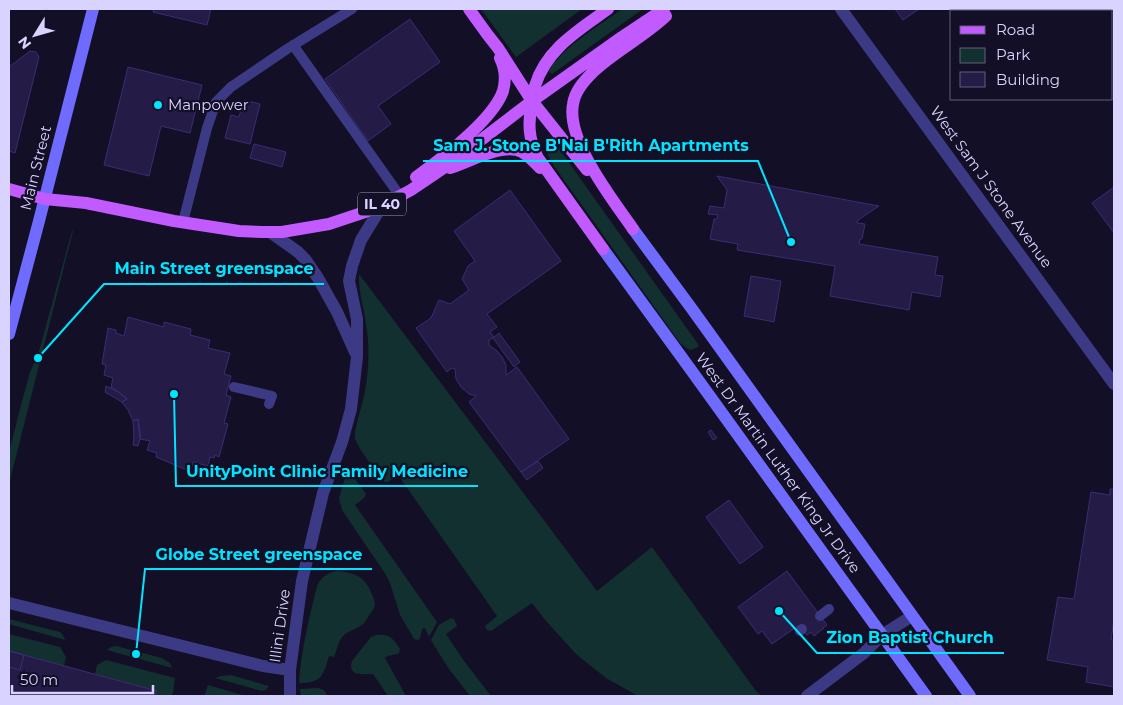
<svg xmlns="http://www.w3.org/2000/svg" width="1123" height="705" viewBox="0 0 1123 705" font-family="Montserrat,sans-serif">
<style>
.green{fill:#12302f}
.building{fill:#241b47;stroke:#3b2d73}
.lines{fill:none;stroke-linecap:round;stroke-linejoin:round}
.service{stroke:#3d3a85;stroke-width:10}
.minor{stroke:#3d3a85;stroke-width:12}
.secondary{stroke:#6f6bff;stroke-width:12}
.primary{stroke:#c25bff;stroke-width:12}
.poi-dot{fill:#00e5ff;stroke:#130f26;stroke-width:2}
.labels{text-anchor:middle;stroke-width:4.5;stroke-linejoin:round;paint-order:stroke}
.shield{fill:#130f26;stroke:#9e99be;stroke-width:1}
.shield-label{font-size:14px;font-weight:bold;fill:#d9d4ff}
.poi-label{font-size:15px;fill:#d9d4ff;stroke:#130f26;text-anchor:start}
.street-label{font-size:15px;fill:#d9d4ff;stroke:#130f26}
.leader{fill:none;stroke:#00e5ff;stroke-width:2}
.callout-dot{fill:#00e5ff;stroke:#130f26;stroke-width:2}
.callout-label{font-size:16px;text-anchor:middle;font-weight:bold;fill:#00e5ff;stroke:#130f26;stroke-width:4.5;stroke-linejoin:round;paint-order:stroke}
</style>
<rect width="100%" height="100%" fill="#130f26"/>
<path class="green" d="M 481,9 L 582,9 L 516,57 Z
M 622,9 L 643,9 L 552,74 L 548,71 C 567,44 596,28 622,9 Z
M 550,136 L 698,344 L 699,346 C 689,353 688,349 680,343 L 554,166 L 548,155 L 544,140 Z
M 72,231 L 73,231 L 9,484 L 9,452 L 21,405 L 30,372 L 38,355 Z
M 359,274 L 597,591 L 652,547 L 756,691 L 762,696 L 638,696 L 606,678 L 576,654 L 546,621 L 532,603 L 491,631 L 487,630 L 485,626 L 497,616 L 398,475 L 388,482 L 385,482 C 378,475 357,447 355,438 C 354,430 362,406 364,396 C 369,372 370,348 366,324 C 364,307 358,291 359,274 Z
M 349,475 L 353,476 L 366,494 L 364,498 L 355,505 L 437,622 L 429,637 L 425,628 L 422,629 L 420,639 L 417,640 L 414,639 L 413,637 L 400,615 L 390,583 L 386,575 L 342,510 L 339,498 L 345,478 Z
M 339,571 C 353,573 364,576 370,590 C 375,601 378,604 370,614 C 368,617 366,621 363,624 C 357,629 349,630 343,636 C 338,642 337,650 334,657 L 329,656 C 323,676 322,683 299,683 C 301,650 309,619 317,586 C 322,576 328,572 339,571 Z
M 451,618 L 454,619 L 457,626 L 446,634 L 464,661 L 491,696 L 470,696 L 449,669 L 432,642 L 431,640 L 439,625 Z
M 9,619 L 60,632 L 63,635 L 65,640 L 9,624 Z
M 9,634 L 60,647 L 66,657 L 64,666 L 9,651 Z
M 376,635 C 389,634 393,638 400,649 L 399,653 C 394,656 388,654 385,658 L 406,696 L 388,696 L 373,674 C 363,674 347,677 352,661 L 371,637 Z
M 116,646 L 162,658 L 170,663 L 172,668 L 107,650 L 111,647 Z
M 106,660 L 175,678 L 173,693 L 171,696 L 155,696 L 156,691 L 95,674 L 97,665 Z
M 231,675 L 269,686 L 266,690 L 262,691 L 215,678 L 221,676 Z
M 208,685 L 246,696 L 204,696 Z
M 318,688 L 324,690 L 328,696 L 301,696 L 300,689 Z"/>
<path class="building" d="M 154,9 L 211,9 L 207,25 L 153,12 Z
M 895,9 L 919,9 L 903,20 Z
M 410,19 L 440,62 L 378,106 L 391,124 L 368,141 L 325,79 Z
M 30,51 L 36,52 L 39,57 L 15,153 L 9,151 L 9,67 Z
M 128,67 L 202,85 L 190,133 L 161,126 L 149,176 L 104,165 Z
M 244,100 L 260,104 L 250,144 L 225,138 L 231,115 L 239,117 Z
M 254,144 L 286,152 L 282,167 L 250,158 Z
M 717,176 L 879,206 L 858,220 L 857,223 L 865,224 L 862,239 L 860,239 L 859,244 L 938,257 L 935,275 L 943,276 L 940,297 L 912,292 L 909,310 L 830,296 L 835,266 L 737,250 L 738,244 L 710,239 L 714,219 L 717,219 L 718,215 L 708,214 L 710,206 L 724,208 L 727,190 Z
M 1114,187 L 1114,233 L 1092,203 Z
M 510,190 L 561,261 L 487,314 L 497,327 L 490,332 L 494,337 L 489,340 L 489,345 L 497,351 L 502,357 L 506,365 L 506,375 L 517,367 L 569,439 L 521,472 L 469,402 L 476,396 L 469,394 L 461,387 L 456,379 L 455,369 L 452,368 L 447,372 L 416,328 L 431,318 L 439,300 L 450,304 L 469,290 L 462,279 L 468,266 L 475,261 L 454,231 Z
M 751,276 L 781,281 L 774,322 L 744,316 Z
M 128,317 L 164,327 L 164,322 L 191,329 L 190,335 L 210,340 L 208,348 L 230,353 L 224,374 L 231,376 L 226,395 L 231,397 L 224,423 L 228,424 L 219,457 L 215,455 L 214,458 L 210,457 L 208,466 L 193,462 L 191,470 L 188,469 L 187,470 L 156,457 L 157,453 L 147,450 L 150,441 L 140,439 L 138,419 L 133,421 L 128,410 L 122,402 L 127,399 L 120,393 L 111,387 L 113,378 L 104,375 L 106,365 L 102,364 L 108,328 L 116,330 L 116,333 L 124,336 Z
M 499,333 L 520,362 L 514,367 L 493,338 Z
M 106,386 L 120,393 L 127,399 L 122,402 L 105,392 Z
M 138,419 L 140,432 L 140,439 L 138,446 L 133,445 L 134,436 L 133,421 Z
M 711,430 L 717,438 L 713,440 L 708,432 Z
M 538,461 L 543,468 L 527,480 L 521,472 Z
M 1110,489 L 1114,489 L 1114,619 L 1111,640 L 1114,640 L 1114,687 L 1086,682 L 1088,667 L 1047,660 L 1058,597 L 1074,599 L 1091,492 L 1110,495 Z
M 729,500 L 763,547 L 740,564 L 706,517 Z
M 787,571 L 827,625 L 823,628 L 824,628 L 814,636 L 811,632 L 807,635 L 799,625 L 772,644 L 762,631 L 758,634 L 738,607 Z
M 9,651 L 157,691 L 155,696 L 9,696 Z
M 9,651 L 24,655 L 20,670 L 9,667 Z"/>
<g class="lines">
<path class="service" d="M 293,45 L 400,196
M 183,222 L 207,128 L 216,102 L 231,87 L 287,49 L 352,9
M 234,387 L 272,396 L 269,404
M 820,616 L 829,609
M 800,631 L 802,629"/>
<path class="minor" d="M 841,9 L 1114,384
M 270,232 L 298,252 L 305,259 L 318,278 L 337,312 L 355,352
M 9,603 L 263,666 L 290,670
M 290,696 L 290,670 L 302,581 L 323,493 L 342,442 L 351,409 L 357,357 L 357,319 L 349,281 L 352,266 L 361,240 L 383,204
M 807,696 L 864,653 L 882,635 L 912,616"/>
<path class="secondary" d="M 633,229 L 692,309 L 970,696
M 603,249 L 691,370 L 926,696
M 9,334 L 39,221 L 93,9"/>
<path class="primary" d="M 469,9 L 487,34 L 498,48 L 532,101 L 587,170
M 450,168 C 470,162 503,142 522,152 C 529,156 535,163 540,168
M 416,177 C 441,159 493,120 503,91 C 506,80 505,68 500,58
M 9,189 L 45,199 L 86,203 L 174,221 L 239,231 L 262,232 L 282,232 L 329,224 L 365,212 L 400,196 L 411,190 L 451,163 L 532,101 L 622,37 L 664,9
M 633,229 C 613,200 566,141 573,104 C 575,91 584,81 593,72 C 615,51 644,37 666,16
M 603,249 L 538,158 C 528,139 528,122 532,102 C 534,97 534,91 535,86 C 546,49 579,30 608,9"/>
</g>
<circle class="poi-dot" cx="158" cy="105" r="5"/>
<g class="labels">
<rect class="shield" x="358" y="192.5" width="48" height="23" rx="4"/>
<g class="shield-label">
<text x="382" y="209">IL 40</text>
</g>
<g class="poi-label">
<text x="168" y="110">Manpower</text>
</g>
<g class="street-label">
<text transform="translate(36 168) rotate(-76)" y="5">Main Street</text>
<text transform="translate(991 187) rotate(54)" y="5">West Sam J Stone Avenue</text>
<text transform="translate(778 463) rotate(54)" y="5">West Dr Martin Luther King Jr Drive</text>
<text transform="translate(280 626) rotate(-82)" y="5">Illini Drive</text>
</g>
</g>
<path class="leader" d="M791 242L758 161H423M38 358L104 284H324M174 394L176 486H478M136 654L145 569H372M779 611L817 653H1004"/>
<g class="callout-dot">
<circle cx="791" cy="242" r="5"/>
<circle cx="38" cy="358" r="5"/>
<circle cx="174" cy="394" r="5"/>
<circle cx="136" cy="654" r="5"/>
<circle cx="779" cy="611" r="5"/>
</g>
<g class="callout-label">
<text x="591" y="151">Sam J. Stone B'Nai B'Rith Apartments</text>
<text x="214" y="274">Main Street greenspace</text>
<text x="327" y="477">UnityPoint Clinic Family Medicine</text>
<text x="259" y="560">Globe Street greenspace</text>
<text x="910" y="643">Zion Baptist Church</text>
</g>
<rect width="1123" height="705" fill="none" stroke="#d9d4ff" stroke-width="20"/>
<rect x="950" y="10" width="162" height="90" fill="#130f26" stroke="#625e7d"/>
<rect x="960" y="26" width="25" height="8" fill="#c25bff" stroke="#625e7d"/>
<text x="996" y="35" font-size="15" fill="#d9d4ff">Road</text>
<rect x="960" y="48" width="25" height="15" fill="#12302f" stroke="#625e7d"/>
<text x="996" y="60" font-size="15" fill="#d9d4ff">Park</text>
<rect x="960" y="72" width="25" height="15" fill="#241b47" stroke="#625e7d"/>
<text x="996" y="85" font-size="15" fill="#d9d4ff">Building</text>
<g transform="translate(35 35) rotate(233)" stroke="#130f26" stroke-width="4" paint-order="stroke">
<path d="M0-4L9 19L0 12L-9 19Z" fill="#d9d4ff"/>
<text y="-8" font-size="14" font-weight="bold" text-anchor="middle" fill="#d9d4ff">N</text>
</g>
<path d="M12 685v8h141v-8" fill="none" stroke="#d9d4ff" stroke-width="2.5"/>
<text x="20" y="685" font-size="15" fill="#d9d4ff" stroke="#130f26" stroke-width="4" paint-order="stroke">50 m</text>
</svg>
